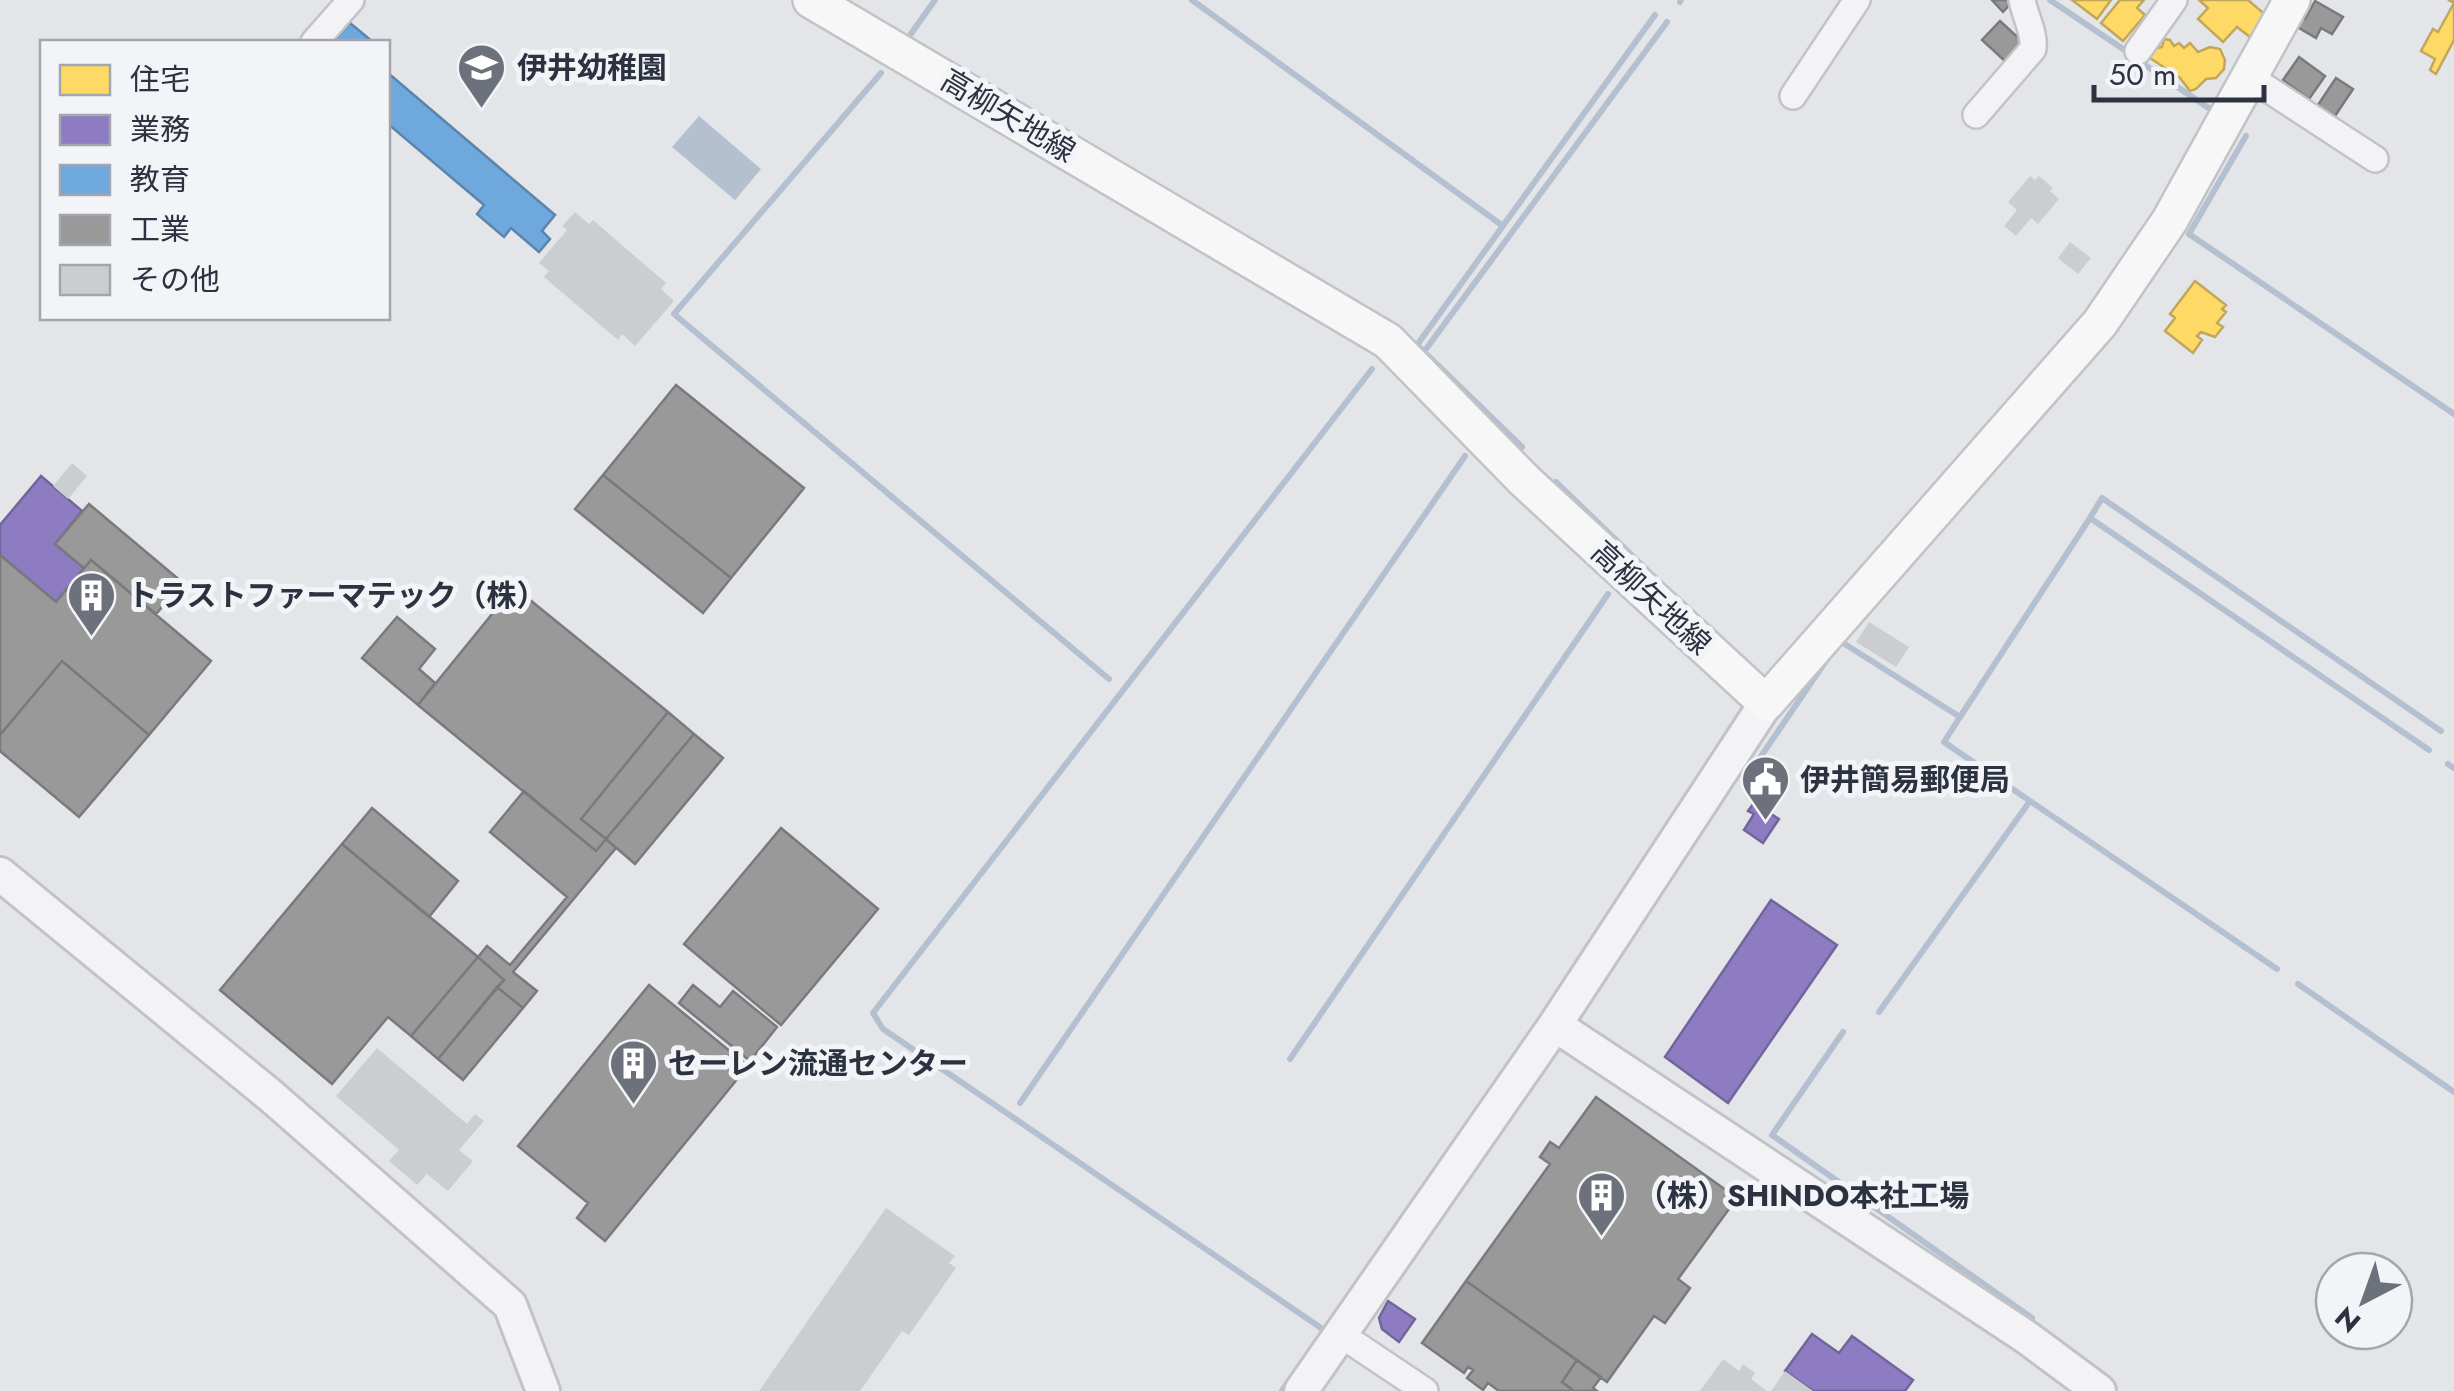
<svg xmlns="http://www.w3.org/2000/svg" width="2454" height="1391" viewBox="0 0 2454 1391" font-family="Jost,'Noto Sans JP',sans-serif">
<style>
.water{fill:#b4c0d0}
.homes{fill:#ffd966;stroke:#c0a75b;stroke-width:2.5}
.offices{fill:#8e7cc3;stroke:#71669c;stroke-width:2.5}
.schools{fill:#6fa8dc;stroke:#5b85ad;stroke-width:2.5}
.industry{fill:#999;stroke:#787a7e;stroke-width:2.5}
.lines{fill:none;stroke-linecap:round;stroke-linejoin:round}
.stream{stroke:#b4c0d0;stroke-width:6}
.building{fill:#cccdd0}
.minor-casing{stroke:#c2c3c6;stroke-width:30}
.tertiary-casing{stroke:#c2c3c6;stroke-width:38}
.secondary-casing{stroke:#c2c3c6;stroke-width:40}
.minor{stroke:#f3f3f5;stroke-width:25}
.tertiary{stroke:#f3f3f5;stroke-width:32}
.secondary{stroke:#f7f7f7;stroke-width:35}
.labels{text-anchor:middle;stroke-width:10;stroke-linejoin:round;paint-order:stroke}
.poi-label{font-size:30px;font-weight:bold;fill:#2c3240;stroke:#f2f4f7;text-anchor:start}
.street-label{font-size:30px;fill:#2c3240;stroke:#f2f4f7}
</style>
<rect width="100%" height="100%" fill="#e3e5e8"/>
<path class="water" d="M 699,116 L 761,169 L 735,200 L 672,147 Z"/>
<path class="homes" d="M 2072,0 L 2111,0 L 2097,19 Z
M 2120,0 L 2144,0 L 2137,8 L 2145,15 L 2123,41 L 2101,23 Z
M 2199,0 L 2248,0 L 2268,17 L 2250,37 L 2237,27 L 2223,42 L 2198,19 L 2208,8 Z
M 2448,0 L 2454,0 L 2454,40 L 2436,74 L 2430,70 L 2435,59 L 2421,51 L 2433,29 L 2438,32 L 2454,3 Z
M 2164,39 L 2170,40 L 2174,46 L 2179,43 L 2184,48 L 2190,43 L 2198,52 L 2210,47 L 2220,49 L 2225,60 L 2224,69 L 2216,78 L 2206,79 L 2196,89 L 2190,91 L 2180,78 L 2147,56 L 2152,49 L 2162,47 Z
M 2195,281 L 2226,305 L 2222,309 L 2226,312 L 2217,323 L 2223,327 L 2215,337 L 2201,332 L 2197,336 L 2202,340 L 2193,353 L 2165,331 L 2175,318 L 2170,314 Z"/>
<path class="offices" d="M 41,476 L 82,511 L 55,544 L 84,568 L 56,602 L 0,555 L 0,525 Z
M 1754,803 L 1779,819 L 1763,843 L 1744,830 L 1754,814 L 1748,811 Z
M 1771,900 L 1837,945 L 1728,1103 L 1665,1057 Z
M 1388,1301 L 1415,1319 L 1399,1342 L 1382,1329 L 1379,1318 Z
M 1812,1334 L 1839,1353 L 1852,1336 L 1913,1380 L 1905,1391 L 1813,1391 L 1785,1371 Z"/>
<path class="schools" d="M 350,23 L 373,42 L 333,42 Z
M 388,73 L 555,215 L 542,231 L 550,239 L 539,252 L 511,228 L 504,237 L 477,214 L 484,205 L 388,124 Z"/>
<path class="industry" d="M 1992,0 L 2014,0 L 2003,12 Z
M 2315,1 L 2343,17 L 2332,34 L 2321,28 L 2316,38 L 2294,25 L 2299,16 L 2305,19 Z
M 2000,21 L 2024,43 L 2006,62 L 1982,40 Z
M 2299,57 L 2325,76 L 2309,99 L 2283,80 Z
M 2336,78 L 2353,89 L 2335,116 L 2318,105 Z
M 676,385 L 804,488 L 731,578 L 603,475 Z
M 603,475 L 731,578 L 703,613 L 575,509 Z
M 89,504 L 183,583 L 156,614 L 91,560 L 84,568 L 55,544 Z
M 0,555 L 56,602 L 91,560 L 211,661 L 149,735 L 62,661 L 0,735 Z
M 514,587 L 668,712 L 581,819 L 606,839 L 596,851 L 418,705 Z
M 397,617 L 435,649 L 419,669 L 435,683 L 418,705 L 362,658 Z
M 62,661 L 149,735 L 79,817 L 0,751 L 0,735 Z
M 668,712 L 694,734 L 606,839 L 581,819 Z
M 694,734 L 723,758 L 635,864 L 606,839 Z
M 524,791 L 596,851 L 606,839 L 616,848 L 513,972 L 537,991 L 523,1008 L 497,987 L 504,980 L 478,957 L 487,946 L 510,965 L 567,897 L 490,832 Z
M 372,808 L 458,881 L 429,917 L 342,844 Z
M 781,828 L 878,909 L 781,1025 L 684,944 Z
M 342,844 L 478,957 L 411,1036 L 388,1017 L 332,1084 L 220,990 Z
M 478,957 L 504,980 L 438,1059 L 411,1036 Z
M 649,985 L 748,1066 L 605,1241 L 577,1218 L 588,1203 L 518,1146 Z
M 693,985 L 720,1007 L 733,991 L 777,1027 L 750,1061 L 679,1003 Z
M 497,987 L 523,1008 L 463,1080 L 438,1059 Z
M 1596,1097 L 1737,1198 L 1678,1279 L 1690,1288 L 1665,1323 L 1654,1316 L 1607,1382 L 1466,1281 L 1550,1164 L 1540,1157 L 1550,1142 L 1559,1148 Z
M 1466,1281 L 1577,1360 L 1562,1382 L 1574,1391 L 1499,1391 L 1488,1383 L 1483,1390 L 1467,1378 L 1473,1370 L 1468,1367 L 1464,1373 L 1422,1343 Z
M 1577,1360 L 1601,1377 L 1593,1388 L 1597,1391 L 1574,1391 L 1562,1382 Z"/>
<g class="lines">
<path class="stream" d="M 1192,0 L 1503,226
M 2050,0 L 2129,53
M 1680,2 L 1681,0
M 908,38 L 935,0
M 2142,63 L 2213,111
M 881,73 L 674,314 L 1109,679
M 2246,136 L 2189,234 L 2454,414
M 1426,349 L 1667,22
M 1522,447 L 1417,345 L 1655,15
M 1556,482 L 1647,570
M 2090,518 L 2102,498 L 2441,731
M 1840,641 L 1960,717 L 1944,742 L 2030,801
M 1960,717 L 2090,518 L 2429,750
M 2448,764 L 2454,768
M 1753,768 L 1830,655
M 2298,984 L 2454,1092
M 1879,1012 L 2030,801 L 2277,969
M 1843,1032 L 1772,1135 L 2032,1318
M 1290,1059 L 1608,594
M 1020,1103 L 1465,456
M 1011,1116 L 883,1029 L 873,1013 L 1372,369
M 1011,1116 L 1324,1330
M 1282,1391 L 1290,1379"/>
</g>
<path class="building" d="M 2030,176 L 2035,180 L 2039,176 L 2053,188 L 2050,191 L 2059,199 L 2038,224 L 2031,218 L 2016,236 L 2004,226 L 2017,210 L 2008,202 Z
M 575,212 L 589,224 L 593,220 L 666,283 L 661,289 L 674,301 L 635,346 L 622,334 L 618,340 L 544,277 L 549,271 L 539,263 L 567,230 L 562,226 Z
M 2070,242 L 2091,258 L 2078,274 L 2058,258 Z
M 72,463 L 87,476 L 68,499 L 53,486 Z
M 1869,622 L 1909,647 L 1896,667 L 1856,642 Z
M 377,1048 L 467,1124 L 475,1114 L 484,1121 L 459,1150 L 473,1161 L 448,1191 L 427,1174 L 417,1185 L 389,1161 L 399,1150 L 336,1096 Z
M 886,1208 L 955,1256 L 949,1263 L 956,1268 L 909,1335 L 902,1331 L 860,1391 L 759,1391 Z
M 1723,1359 L 1739,1371 L 1743,1364 L 1755,1373 L 1751,1379 L 1767,1391 L 1700,1391 Z
M 1785,1371 L 1813,1391 L 1771,1391 Z"/>
<g class="lines">
<defs>
<path id="minor" d="M 314,42 L 351,0
M 2138,51 L 2174,0
M 2251,78 L 2375,159
M 1793,96 L 1857,0
M 1976,115 L 2033,49 C 2035,33 2025,16 2022,0
M 1340,1334 L 1425,1391"/>
<path id="tertiary" d="M 0,874 L 271,1096 L 510,1305 L 543,1391
M 1555,1025 L 2029,1339 L 2099,1391
M 1301,1391 L 1555,1025 L 1766,703"/>
<path id="secondary" d="M 811,0 L 1388,341 L 1525,481 L 1766,703 L 2100,323 L 2170,220 L 2292,0"/>
</defs>
<use href="#minor" class="minor-casing"/>
<use href="#tertiary" class="tertiary-casing"/>
<use href="#secondary" class="secondary-casing"/>
<use href="#minor" class="minor"/>
<use href="#tertiary" class="tertiary"/>
<use href="#secondary" class="secondary"/>
</g>
<defs>
<symbol id="school-pin" viewBox="-11 -11 22 30"><path d="M0 17L-7.5 6A9.5 9.5 0 1 1 7.5 6Z" fill="#6c717b" stroke="#f2f4f7"/><path d="M0-5L7-2L0 1L-7-2ZM-4 1L0 2.5L4 1V4Q0 6-4 4Z" fill="#fff"/></symbol>
<symbol id="building-pin" viewBox="-11 -11 22 30"><path d="M0 17L-7.5 6A9.5 9.5 0 1 1 7.5 6Z" fill="#6c717b" stroke="#f2f4f7"/><path d="M-4-6H4V6H1V3H-1V6H-4ZM-2.5-4.3h1.7v1.8h-1.7ZM.8-4.3h1.7v1.8H.8ZM-2.5-1h1.7V.8h-1.7ZM.8-1h1.7V.8H.8Z" fill="#fff"/></symbol>
<symbol id="civic-pin" viewBox="-11 -11 22 30"><path d="M0 17L-7.5 6A9.5 9.5 0 1 1 7.5 6Z" fill="#6c717b" stroke="#f2f4f7"/><path d="M-.6-6.5H3V-4.5H.6V-3L4-1V1h2V6H-6V1h2V-1L-.6-3ZM-1.2 2.5V6h2.4V2.5Z" fill="#fff"/></symbol>
</defs>
<g fill-rule="evenodd">
<use href="#school-pin" x="454" y="40" width="55" height="75"/>
<use href="#building-pin" x="64" y="568" width="55" height="75"/>
<use href="#civic-pin" x="1738" y="752" width="55" height="75"/>
<use href="#building-pin" x="606" y="1036" width="55" height="75"/>
<use href="#building-pin" x="1574" y="1168" width="55" height="75"/>
</g>
<g class="labels">
<g class="poi-label">
<text x="517" y="78">伊井幼稚園</text>
<text x="127" y="606">トラストファーマテック（株）</text>
<text x="1800" y="790">伊井簡易郵便局</text>
<text x="668" y="1074">セーレン流通センター</text>
<text x="1637" y="1206">（株）SHINDO本社工場</text>
</g>
<g class="street-label">
<text transform="translate(1008 116) rotate(31)" y="10">高柳矢地線</text>
<text transform="translate(1651 598) rotate(43)" y="10">高柳矢地線</text>
</g>
</g>
<rect x="40" y="40" width="350" height="280" fill="#f2f4f7" stroke="#a3a6ae" stroke-width="2.5"/>
<rect x="60" y="65" width="50" height="30" fill="#ffd966" stroke="#a3a6ae" stroke-width="2.5"/>
<text x="130" y="90" font-size="30" fill="#2c3240">住宅</text>
<rect x="60" y="115" width="50" height="30" fill="#8e7cc3" stroke="#a3a6ae" stroke-width="2.5"/>
<text x="130" y="140" font-size="30" fill="#2c3240">業務</text>
<rect x="60" y="165" width="50" height="30" fill="#6fa8dc" stroke="#a3a6ae" stroke-width="2.5"/>
<text x="130" y="190" font-size="30" fill="#2c3240">教育</text>
<rect x="60" y="215" width="50" height="30" fill="#999999" stroke="#a3a6ae" stroke-width="2.5"/>
<text x="130" y="240" font-size="30" fill="#2c3240">工業</text>
<rect x="60" y="265" width="50" height="30" fill="#cccdd0" stroke="#a3a6ae" stroke-width="2.5"/>
<text x="130" y="290" font-size="30" fill="#2c3240">その他</text>
<g transform="translate(2364 1301) rotate(221)"><circle r="48" fill="#f2f4f7" stroke="#a3a6ae" stroke-width="2.5"/>
<path d="M0-8L18 38L0 25L-18 38Z" fill="#6c717b"/>
<text y="-15" font-size="28" font-weight="bold" text-anchor="middle" fill="#2c3240">N</text>
</g>
<path d="M2094 85v15h170v-15" fill="none" stroke="#2c3240" stroke-width="5"/>
<text x="2109" y="85" font-size="30" fill="#2c3240" stroke="#f2f4f7" stroke-width="8" paint-order="stroke">50 m</text>
</svg>
